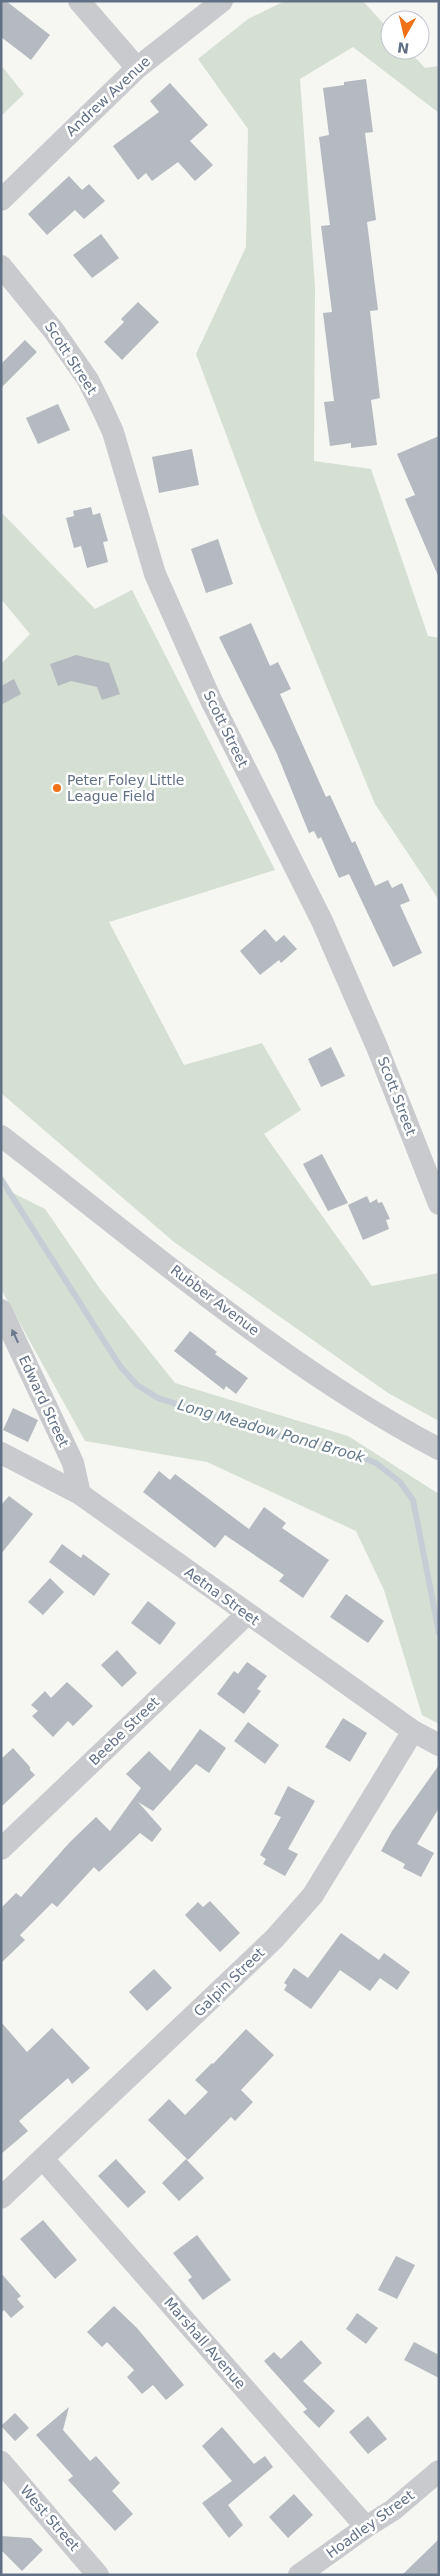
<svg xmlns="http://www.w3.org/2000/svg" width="440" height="2576" viewBox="0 0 440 2576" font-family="'DejaVu Sans',sans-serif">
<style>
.green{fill:#d5dfd3}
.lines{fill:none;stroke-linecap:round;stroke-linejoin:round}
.stream{stroke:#c6ced5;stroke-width:6}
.building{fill:#b4bac0}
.minor{stroke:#c8cace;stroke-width:22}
.oneway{fill:#6c798d}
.poi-dot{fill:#f27016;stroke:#fff;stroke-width:2}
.labels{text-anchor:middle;stroke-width:5;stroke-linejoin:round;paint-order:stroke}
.street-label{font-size:14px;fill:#627086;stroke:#fff}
.poi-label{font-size:14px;fill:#627086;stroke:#fff;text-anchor:start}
.water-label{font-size:15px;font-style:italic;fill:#63798a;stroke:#fff}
</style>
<rect width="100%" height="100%" fill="#f6f6f2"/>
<path class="green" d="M 285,1 L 363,1 L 390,31 L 390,50 L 408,50 L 425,68 L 439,66 L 439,113 L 353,47 L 300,79 L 315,286 L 314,461 L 371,469 L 428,636 L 439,638 L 439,900 L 375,804 L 259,522 L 196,354 L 246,247 L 248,129 L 198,59 L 248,19 Z
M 1,65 L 24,94 L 1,116 Z
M 1,512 L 95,609 L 132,590 L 275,870 L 109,922 L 184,1065 L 262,1043 L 301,1110 L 264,1134 L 372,1286 L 439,1273 L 439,1421 L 388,1393 L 174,1242 L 1,1093 L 1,664 L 30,634 L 1,599 Z
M 1,1187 L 45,1209 L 100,1289 L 175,1383 L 348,1436 L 439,1494 L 439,1724 L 422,1715 L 384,1590 L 356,1531 L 207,1462 L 85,1441 L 1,1289 Z"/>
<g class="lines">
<path class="stream" d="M 1,1179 L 120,1366 L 137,1385 L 158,1398 L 255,1430 L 341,1449 L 376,1463 L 400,1482 L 413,1500 L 439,1633"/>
</g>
<path class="building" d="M 1,1 L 6,1 L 50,35 L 31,60 L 1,37 Z
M 366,79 L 373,132 L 365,133 L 376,220 L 367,222 L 378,310 L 370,311 L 380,398 L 371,400 L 377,445 L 351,448 L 351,443 L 330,446 L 324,402 L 334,401 L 323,313 L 332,312 L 321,226 L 330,225 L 319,137 L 329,135 L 323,88 L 344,85 L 344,82 Z
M 170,83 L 208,125 L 190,141 L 213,165 L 195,181 L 178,162 L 152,181 L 146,173 L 138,180 L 113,146 L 159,112 L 150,101 Z
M 69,176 L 82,190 L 89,184 L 105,201 L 84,219 L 75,210 L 47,235 L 28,214 Z
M 101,234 L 119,258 L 92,278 L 73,255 Z
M 138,302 L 159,322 L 122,360 L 104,342 L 124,322 L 121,319 Z
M 25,340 L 37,352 L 1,388 L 1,364 Z
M 58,404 L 70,430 L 38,444 L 26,418 Z
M 439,436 L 439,578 L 405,499 L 415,495 L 397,454 Z
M 192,449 L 199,485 L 159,493 L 152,457 Z
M 91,507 L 93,515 L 100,513 L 108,541 L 103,542 L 108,562 L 87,568 L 81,546 L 74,548 L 66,518 L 74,516 L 73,511 Z
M 218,539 L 233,584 L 206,593 L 191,549 Z
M 251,623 L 270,666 L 278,662 L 291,689 L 280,694 L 326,797 L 330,795 L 352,843 L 355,841 L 375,886 L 388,880 L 392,888 L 402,883 L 410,901 L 400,905 L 422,953 L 393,967 L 349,874 L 339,878 L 321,837 L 318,839 L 314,831 L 309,833 L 277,754 L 219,637 Z
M 76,655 L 109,663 L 120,694 L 102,700 L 97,687 L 71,681 L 58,686 L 50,664 Z
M 14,679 L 21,694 L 1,705 L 1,686 Z
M 265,929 L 276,942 L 284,935 L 297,949 L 281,963 L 279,960 L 260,975 L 240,951 Z
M 331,1047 L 345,1076 L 321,1087 L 308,1059 Z
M 322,1154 L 348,1203 L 328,1211 L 303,1164 Z
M 367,1196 L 370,1203 L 377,1199 L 378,1203 L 382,1202 L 390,1219 L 386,1220 L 389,1229 L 363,1240 L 348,1205 Z
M 190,1331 L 217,1352 L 215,1354 L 248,1378 L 236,1394 L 226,1386 L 224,1390 L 174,1351 Z
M 13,1408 L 38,1420 L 28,1442 L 3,1430 Z
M 159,1471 L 170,1480 L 175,1474 L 249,1529 L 264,1507 L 286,1523 L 282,1528 L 329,1560 L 303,1598 L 279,1581 L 284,1575 L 225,1535 L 215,1548 L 143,1492 Z
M 9,1496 L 33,1514 L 1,1554 L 1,1505 Z
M 62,1544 L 81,1558 L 83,1554 L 110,1574 L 94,1596 L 49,1562 Z
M 50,1578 L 64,1592 L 43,1615 L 28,1602 Z
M 346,1594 L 384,1621 L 368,1643 L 330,1617 Z
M 148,1601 L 176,1623 L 160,1645 L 131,1623 Z
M 117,1650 L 137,1673 L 122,1687 L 101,1665 Z
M 247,1662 L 267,1676 L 257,1689 L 261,1691 L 244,1714 L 217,1694 L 234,1671 L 238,1674 Z
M 67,1682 L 93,1706 L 73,1726 L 68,1721 L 53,1737 L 32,1716 L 38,1711 L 31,1705 L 45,1691 L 51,1698 Z
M 343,1718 L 367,1733 L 350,1762 L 325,1747 Z
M 248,1722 L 279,1745 L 265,1764 L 234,1741 Z
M 200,1729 L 226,1748 L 209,1773 L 196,1764 L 153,1811 L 138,1802 L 162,1829 L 152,1842 L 140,1833 L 99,1872 L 94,1867 L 57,1907 L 52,1903 L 20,1935 L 25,1940 L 1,1963 L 1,1908 L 16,1893 L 21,1897 L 70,1842 L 96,1817 L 110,1831 L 141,1788 L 126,1774 L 149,1751 L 170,1771 Z
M 13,1748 L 30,1767 L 30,1770 L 35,1775 L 1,1807 L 1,1759 Z
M 439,1765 L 439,1808 L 417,1844 L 434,1853 L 421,1877 L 403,1868 L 405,1864 L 381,1851 L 392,1831 Z
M 288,1786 L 315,1801 L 288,1849 L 298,1854 L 285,1876 L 263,1864 L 266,1859 L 260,1855 L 281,1817 L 274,1814 Z
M 210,1901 L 240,1933 L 220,1952 L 185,1915 L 198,1902 L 203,1907 Z
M 341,1933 L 379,1960 L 384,1953 L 410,1972 L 397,1990 L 380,1978 L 370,1991 L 340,1970 L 311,2009 L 284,1990 L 287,1985 L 284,1983 L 294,1968 L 308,1978 Z
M 154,1969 L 172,1988 L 147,2011 L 129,1992 Z
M 1,2022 L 27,2052 L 52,2028 L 90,2068 L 72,2084 L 68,2078 L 19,2121 L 28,2131 L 1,2154 Z
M 246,2029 L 274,2055 L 241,2090 L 253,2102 L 235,2121 L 231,2117 L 188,2160 L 148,2120 L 169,2099 L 185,2115 L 208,2092 L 195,2080 L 212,2063 L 213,2064 Z
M 116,2159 L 146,2192 L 128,2208 L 98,2176 Z
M 186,2159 L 204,2178 L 179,2201 L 162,2183 Z
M 43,2220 L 77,2260 L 55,2279 L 20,2239 Z
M 197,2235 L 231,2280 L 203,2300 L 188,2280 L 192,2277 L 173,2253 Z
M 396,2256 L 415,2265 L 397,2299 L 378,2290 Z
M 1,2273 L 21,2296 L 17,2299 L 24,2307 L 11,2318 L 4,2310 L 1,2313 Z
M 114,2306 L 137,2328 L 184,2385 L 166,2400 L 153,2385 L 142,2394 L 127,2377 L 134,2370 L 107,2342 L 102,2347 L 87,2332 Z
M 357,2313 L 378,2328 L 366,2344 L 346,2329 Z
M 301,2340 L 322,2363 L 303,2381 L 335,2411 L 319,2428 L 303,2412 L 307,2409 L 264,2361 L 274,2352 L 281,2359 Z
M 414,2342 L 439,2355 L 439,2378 L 404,2360 Z
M 69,2407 L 63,2430 L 90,2461 L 96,2456 L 120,2483 L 112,2491 L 133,2514 L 115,2531 L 68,2480 L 73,2476 L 36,2435 Z
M 15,2413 L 29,2428 L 15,2441 L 1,2426 Z
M 368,2416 L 387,2439 L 368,2454 L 349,2432 Z
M 222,2427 L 254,2464 L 265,2456 L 273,2467 L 228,2505 L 243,2525 L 229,2538 L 202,2503 L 232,2481 L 202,2446 Z
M 294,2494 L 313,2515 L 288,2538 L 269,2517 Z
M 1,2536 L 31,2538 L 43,2550 L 22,2571 L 1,2550 Z
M 439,2539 L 439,2575 L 402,2575 Z"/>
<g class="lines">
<path class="minor" d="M 79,1 L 137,68
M 1,200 L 137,68 L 222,1
M 1,266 L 54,331 L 88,380 L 102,408 L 113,432 L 155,574 L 211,700 L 322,921 L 377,1047 L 439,1204
M 1,1136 C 141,1243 283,1367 439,1449
M 1,1310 L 73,1463 L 80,1494
M 1,1453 L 80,1494 L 413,1731 L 439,1745
M 1,1849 L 247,1614
M 43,2159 L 366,2527
M 1,2198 L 274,1939 L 313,1895 L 413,1731
M 1,2462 L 98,2575
M 299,2575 L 366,2527 L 393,2510 L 439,2471"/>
</g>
<defs><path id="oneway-solid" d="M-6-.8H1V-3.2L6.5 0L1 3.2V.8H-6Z" transform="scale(1.25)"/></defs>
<use class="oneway" href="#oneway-solid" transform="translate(15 1336) rotate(-115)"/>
<circle class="poi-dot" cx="57" cy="788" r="5"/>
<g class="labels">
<g class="street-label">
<text transform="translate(108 96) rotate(-43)" y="5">Andrew Avenue</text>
<text transform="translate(71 358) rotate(57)" y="5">Scott Street</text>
<text transform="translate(226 729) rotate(64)" y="5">Scott Street</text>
<text transform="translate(397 1096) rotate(69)" y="5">Scott Street</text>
<text transform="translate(215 1300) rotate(37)" y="5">Rubber Avenue</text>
<text transform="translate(44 1401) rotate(65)" y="5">Edward Street</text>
<text transform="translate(222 1596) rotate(36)" y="5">Aetna Street</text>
<text transform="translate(124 1731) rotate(-44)" y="5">Beebe Street</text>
<text transform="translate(229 1982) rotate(-44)" y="5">Galpin Street</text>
<text transform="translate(205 2343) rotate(49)" y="5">Marshall Avenue</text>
<text transform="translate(50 2518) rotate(49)" y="5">West Street</text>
<text transform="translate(370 2524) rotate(-36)" y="5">Hoadley Street</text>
</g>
<g class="poi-label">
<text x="67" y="785">Peter Foley Little<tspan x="67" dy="16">League Field</tspan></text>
</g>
<g class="water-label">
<text transform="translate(271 1431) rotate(16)" y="5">Long Meadow Pond Brook</text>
</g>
</g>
<rect width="440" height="2576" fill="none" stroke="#627086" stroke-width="5"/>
<g transform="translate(405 35) rotate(188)"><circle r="24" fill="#ffffff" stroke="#c0c6cf"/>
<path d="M0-4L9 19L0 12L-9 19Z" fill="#f27016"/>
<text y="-8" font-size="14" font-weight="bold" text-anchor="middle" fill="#627086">N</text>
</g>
</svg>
